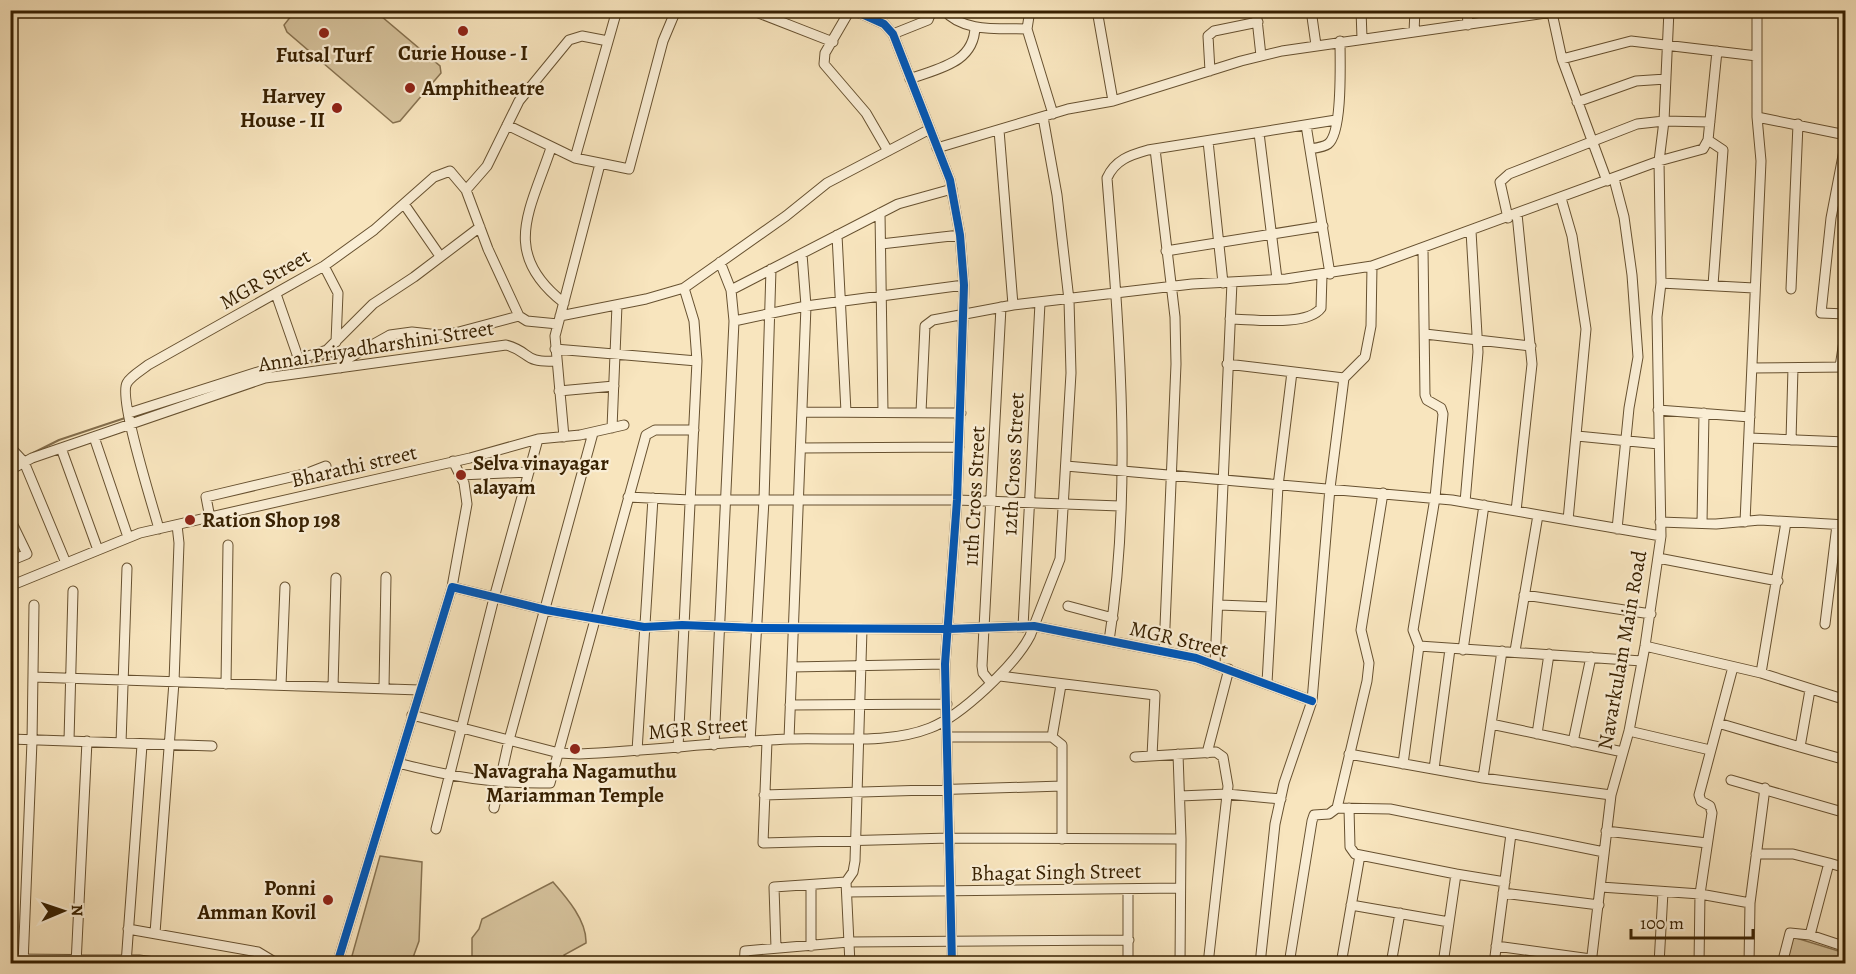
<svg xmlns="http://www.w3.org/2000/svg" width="1856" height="974" viewBox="0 0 1856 974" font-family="Alegreya,serif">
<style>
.green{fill:#d7c49e;stroke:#877250;stroke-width:1.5}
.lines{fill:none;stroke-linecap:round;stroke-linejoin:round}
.stream{stroke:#836e4c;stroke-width:2}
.minor-casing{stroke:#675130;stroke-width:11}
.tertiary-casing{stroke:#675130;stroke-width:13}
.minor{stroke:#faeed5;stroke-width:9}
.tertiary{stroke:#faeed5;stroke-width:10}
.cycleway-casing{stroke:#faeed5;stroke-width:11}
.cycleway{stroke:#0057b8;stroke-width:8}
.poi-dot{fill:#8f2418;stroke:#faeed5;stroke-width:2}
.labels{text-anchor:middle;stroke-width:4.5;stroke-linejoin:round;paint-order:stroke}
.poi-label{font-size:21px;font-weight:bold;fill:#372001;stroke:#faeed5}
.street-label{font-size:21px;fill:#372001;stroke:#faeed5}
</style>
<rect width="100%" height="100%" fill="#f8e5be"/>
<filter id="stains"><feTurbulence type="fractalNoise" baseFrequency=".00333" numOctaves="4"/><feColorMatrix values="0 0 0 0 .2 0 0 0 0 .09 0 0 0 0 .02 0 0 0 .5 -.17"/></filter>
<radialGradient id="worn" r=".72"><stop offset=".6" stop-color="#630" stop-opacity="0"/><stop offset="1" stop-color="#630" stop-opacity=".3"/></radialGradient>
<path class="green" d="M 295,11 L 375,11 L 440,66 L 441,73 L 400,121 L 393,123 L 287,32 L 284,25 Z
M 380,856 L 422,862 L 419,941 L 411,963 L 350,963 Z
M 553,882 C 567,898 587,921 586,943 L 564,955 L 568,963 L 470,963 L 472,962 L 472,938 L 479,929 L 482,919 Z
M 1793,937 L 1845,953 L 1845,963 L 1787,964 Z"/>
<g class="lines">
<path class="stream" d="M 279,370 L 341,355
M 33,453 L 59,440 L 125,418"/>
<defs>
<path id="minor" d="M 751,10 L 833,42
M 850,10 L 825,53 L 824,64 L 866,113 L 888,151
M 853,10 L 884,24 L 893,34 L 950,180 L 960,235 L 964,285 L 957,500 L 945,664 L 952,964
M 944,10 C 963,33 1000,28 1027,29
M 1030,10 L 1027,29 L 1053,114
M 1097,10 L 1113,101
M 1256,10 L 1261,56
M 1311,10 L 1316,45
M 1361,10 L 1362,38
M 1467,10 L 1468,25
M 1552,13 L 1562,59 L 1607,181
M 1414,32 L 1415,10
M 893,34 L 928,20 L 932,10
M 1562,59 L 1631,41 L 1757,56
M 1210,71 L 1208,36 L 1214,31 L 1258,22
M 910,79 C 939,68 974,63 975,27
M 1577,102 L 1636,81 L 1666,79
M 1757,117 L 1846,135
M 507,125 L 575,158 L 629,169 L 663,41 L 676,10
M 1306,125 L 1330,274
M 999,130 L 1013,305
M 1259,133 L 1277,279
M 1708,140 L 1723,150 L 1713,285
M 1846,140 L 1831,218 L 1821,313 L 1846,314
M 1208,141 L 1223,283
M 551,148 C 530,211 500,253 564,303
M 937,148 L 1068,109 L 1113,101 L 1241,61 L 1282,51 L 1567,10
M 1155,149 L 1175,317 L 1176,364 L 1164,650
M 1310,149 C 1316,148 1324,147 1328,144 C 1343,133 1340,60 1340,41
M 575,158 L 617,10
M 1614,179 L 1624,217 L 1632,275 L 1638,357 L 1629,408 L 1617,529
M 466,190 L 487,166 L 519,101 L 569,40 L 582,36 L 608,41
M 1561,198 L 1572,236 L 1586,329 L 1568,520
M 404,204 L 440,256
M 880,213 L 883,412
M 1508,218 L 1500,182 L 1509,174 L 1637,124 L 1664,121 L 1710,122
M 837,235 L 846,412
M 881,244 L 960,235
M 1166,251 L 1323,226
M 324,266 L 338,293 L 336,342
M 1661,283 L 1754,288
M 1791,289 L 1798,124
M 731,290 L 898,204 L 952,189
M 276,294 L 299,360
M 560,316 L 646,299 L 684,288 L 786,216 L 827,183 L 930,129
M 1230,319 C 1252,319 1307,327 1321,308 L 1322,275
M 734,321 L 806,306 L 964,285
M 1425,334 L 1531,346
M 555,349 L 697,361
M 1227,364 L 1344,378
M 1840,367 L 1846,328
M 340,368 L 347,359 L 390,335 L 412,332 L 439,335 L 455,333 L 519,316
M 1752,368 L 1846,367
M 1344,378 L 1365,357 L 1371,326 L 1372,266
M 559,391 L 614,386
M 1658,410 L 1750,417
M 802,412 L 961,413
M 921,412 L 925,326 L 933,320 L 1013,305 L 1192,284 L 1286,279 L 1372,266 L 1659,161 L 1703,149 L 1708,140 L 1717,51
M 129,413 L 327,350 L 373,304 L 414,277 L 480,227
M 612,428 L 617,305
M 1577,436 L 1659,444
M 94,437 L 128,537
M 564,437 L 555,336 L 600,164
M 1749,438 L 1846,442
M 1791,440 L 1793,368
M 10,447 L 24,462 L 66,563
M 61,448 L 98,550
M 801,448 L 959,447
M 1066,466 L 1452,500 L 1661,536
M 10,470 L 32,458 L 265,378 L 506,345 C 532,352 522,363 556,361
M 460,475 L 529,472
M 628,497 L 690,500 L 957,500 L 1120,506
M 1465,502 L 1478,352 L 1471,231
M 1516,511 L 1532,364 L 1517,214
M 210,518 L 206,497 L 308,473 L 326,466
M 10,519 L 27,554 L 10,561
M 1660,522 L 1716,524 L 1760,520 L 1846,525
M 1745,522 L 1761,161 L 1757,117 L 1757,10
M 1702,523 L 1704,413
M 159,529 C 153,506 118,398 127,383 C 131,376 142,370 148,365 L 324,266 L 374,230 L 434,177 L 450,171 L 466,190 L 488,249 L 519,316 L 527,321 L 558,324
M 1658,558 L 1778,581
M 10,586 L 140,533 L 470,458 L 538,439 L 580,435 L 624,425
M 452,587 L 467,504 L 464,483 L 453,461
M 1524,595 L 1651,614
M 1219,605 L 1271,607
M 1068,606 L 1113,618
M 1825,624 L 1837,525
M 1023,627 L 1040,303
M 1109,641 C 1133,488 1119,331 1107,178 C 1115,160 1130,155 1148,150 L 1336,120
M 1419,646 L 1642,661
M 1645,646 L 1761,673 L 1846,700
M 1463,650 L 1484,505
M 1515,651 L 1538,515
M 1215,664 L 1232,282
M 792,667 L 945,664
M 1761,673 L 1786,522
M 1000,676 L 1155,695 L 1152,756
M 33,677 L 420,690
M 991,683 L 983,673 L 982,666 L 1001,307
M 1267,683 L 1278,486 L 1292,372
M 226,684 L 228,545
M 281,685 L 285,587
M 333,687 L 336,578
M 384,687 L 386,577
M 790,705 L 947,704
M 412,715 L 559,753 L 579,754 C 649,751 719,742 789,739 C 834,737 887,745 930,728 C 961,716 1015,665 1030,636 L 1060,559 L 1071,373 L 1069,300 L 1057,195 L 1043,117
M 1718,723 L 1800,747 L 1810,690
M 1491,724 L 1623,752
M 1629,731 L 1710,750
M 1537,734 L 1549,654
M 948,737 L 1052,737 L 1061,685
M 1052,737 L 1062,745 L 1062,839
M 10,739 L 212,746
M 789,739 L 806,306 L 802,254
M 69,740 L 73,591
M 767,741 L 763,843 L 950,838 L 1181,839
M 750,742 L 764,500 L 771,269
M 1573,742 L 1591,657
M 121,743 L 127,568
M 714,745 L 734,321 L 731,290 L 720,262
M 1800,747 L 1846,760
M 678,748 L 697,361 L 694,321 L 684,288
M 637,751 L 653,498
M 1207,753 L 1229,669
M 1178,754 L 1181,839 L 1180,964
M 1349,754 L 1483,778 L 1611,795
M 1135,757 L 1216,752 L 1223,757 L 1228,786 L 1208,964
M 398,763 C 451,777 495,784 550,783 L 646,435 L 655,430 L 694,430
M 1403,764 L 1419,646 L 1413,630 L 1435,498 L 1443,414 L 1441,408 L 1427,400 L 1425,395 L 1423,249
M 1434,769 L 1450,649
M 1483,778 L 1502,651
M 1731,780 L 1846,813
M 764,795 L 1062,786
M 1180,796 L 1227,794 L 1281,799
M 494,808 L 509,740 L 593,433
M 1337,808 L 1390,809 L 1604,852
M 1349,808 L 1350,847 L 1355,854 L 1456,874 L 1443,964
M 436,829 L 494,598 L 538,439
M 1606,831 L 1707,843
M 1756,854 L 1793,854 L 1829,863 L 1810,935
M 1829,863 L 1846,868
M 1456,874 L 1505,882
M 846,882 L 853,872 L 855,861 L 862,629
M 1601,887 L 1700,894 L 1750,903
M 847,892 L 1180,888
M 1503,893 L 1599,905
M 1351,905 L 1449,922
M 128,929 L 258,952 L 278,964
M 155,933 L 174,682 L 179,543 L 177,525
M 811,946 L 811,885
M 1496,946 L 1591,959
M 776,948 L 774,887 L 846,882 L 850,964
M 10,959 L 139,960 L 170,964
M 23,964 L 32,741 L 34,605
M 76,964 L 87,741
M 126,964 L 142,745
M 337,964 L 452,587 L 546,610 L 644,627 L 682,625 L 757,628 L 948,629 L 1034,626 L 1196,658 L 1312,701
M 744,964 L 745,951 L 849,942 L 1129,940
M 1128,964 L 1128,889
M 1260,964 L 1275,824 L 1284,783 L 1312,701 L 1330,488 L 1344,378
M 1289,964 L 1312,821 L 1314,815 L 1329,814 L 1337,808 L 1367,681 L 1369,663 L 1361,630 L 1383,493
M 1341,964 L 1360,855
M 1391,964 L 1400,913
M 1494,964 L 1511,834
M 1591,964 L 1611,795 L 1629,731 L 1645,646 L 1661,536 L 1657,317 L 1661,283 L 1659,161 L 1664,121 L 1669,10
M 1659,964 L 1663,892
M 1699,964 L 1700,894 L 1712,813 L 1710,806 L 1701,801 L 1699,795 L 1733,667
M 1749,964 L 1750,903 L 1765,788
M 1782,964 L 1790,933 L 1810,935 L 1846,947"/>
<path id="tertiary" d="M 304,964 L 306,964"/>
</defs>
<use href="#minor" class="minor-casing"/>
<use href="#tertiary" class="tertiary-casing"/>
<use href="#minor" class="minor"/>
<use href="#tertiary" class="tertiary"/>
<defs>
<path id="cycleway" d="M 853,10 L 884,24 L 893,34 L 950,180 L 960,235 L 964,285 L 957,500 L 945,664 L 952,964
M 337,964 L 452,587 L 546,610 L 644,627 L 682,625 L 757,628 L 948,629 L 1034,626 L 1196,658 L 1312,701"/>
</defs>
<use href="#cycleway" class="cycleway-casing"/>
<use href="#cycleway" class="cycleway"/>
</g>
<g class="poi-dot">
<circle cx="463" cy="31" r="6"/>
<circle cx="324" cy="33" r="6"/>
<circle cx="410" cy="88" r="6"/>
<circle cx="337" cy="108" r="6"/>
<circle cx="461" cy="475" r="6"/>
<circle cx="190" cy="520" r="6"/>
<circle cx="575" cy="749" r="6"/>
<circle cx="328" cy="900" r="6"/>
</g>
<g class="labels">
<g class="poi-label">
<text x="463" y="60">Curie House - I</text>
<text x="324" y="62">Futsal Turf</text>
<text x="422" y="95" text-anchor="start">Amphitheatre</text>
<text x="325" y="103" text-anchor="end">Harvey<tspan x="325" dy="24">House - II</tspan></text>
<text x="473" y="470" text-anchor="start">Selva vinayagar<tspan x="473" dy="24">alayam</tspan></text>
<text x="202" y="527" text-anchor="start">Ration Shop 198</text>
<text x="575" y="778">Navagraha Nagamuthu<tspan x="575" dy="24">Mariamman Temple</tspan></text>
<text x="316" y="895" text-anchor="end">Ponni<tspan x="316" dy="24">Amman Kovil</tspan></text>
</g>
<g class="street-label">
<text transform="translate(265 279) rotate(-30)" y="7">MGR Street</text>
<text transform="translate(376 346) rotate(-9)" y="7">Annai Priyadharshini Street</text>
<text transform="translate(1013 464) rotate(-87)" y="7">12th Cross Street</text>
<text transform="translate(354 466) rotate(-13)" y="7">Bharathi street</text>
<text transform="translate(974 496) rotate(-87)" y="7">11th Cross Street</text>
<text transform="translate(1179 639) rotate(13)" y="7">MGR Street</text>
<text transform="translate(1622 650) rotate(-80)" y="7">Navarkulam Main Road</text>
<text transform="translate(698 728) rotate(-5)" y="7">MGR Street</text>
<text transform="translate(1056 872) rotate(-1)" y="7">Bhagat Singh Street</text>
</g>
</g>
<rect width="1856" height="974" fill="none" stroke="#f8e5be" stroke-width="36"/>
<rect x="12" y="12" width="1832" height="950" fill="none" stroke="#372001" stroke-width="3"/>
<rect x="18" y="18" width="1820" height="938" fill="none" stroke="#372001" stroke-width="1.5"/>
<g transform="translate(63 911) rotate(88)" stroke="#faeed5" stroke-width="4.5" paint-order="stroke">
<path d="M0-4.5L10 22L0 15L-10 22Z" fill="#372001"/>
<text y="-9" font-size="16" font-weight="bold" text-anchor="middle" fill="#372001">N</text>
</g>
<path d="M1631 929v9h122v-9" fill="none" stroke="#372001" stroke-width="3"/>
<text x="1640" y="929" font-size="18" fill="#372001" stroke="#faeed5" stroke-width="4.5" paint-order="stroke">100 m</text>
<rect width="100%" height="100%" filter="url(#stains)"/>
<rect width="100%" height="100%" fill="url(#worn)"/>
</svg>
